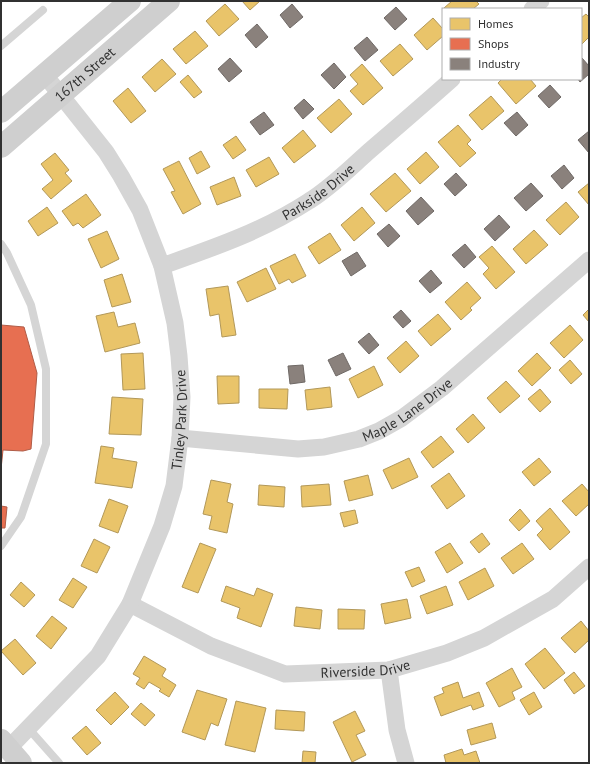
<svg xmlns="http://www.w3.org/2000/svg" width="590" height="764" viewBox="0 0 590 764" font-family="'PT Sans',sans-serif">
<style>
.homes{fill:#e9c46a;stroke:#b29859}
.shops{fill:#e76f51;stroke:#b05c47}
.industry{fill:#8a817c;stroke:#6f6966}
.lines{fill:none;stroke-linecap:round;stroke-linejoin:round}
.lane{stroke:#d5d5d5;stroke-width:8}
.street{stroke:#d5d5d5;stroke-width:17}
.secondary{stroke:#cfcfcf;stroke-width:22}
.labels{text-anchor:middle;stroke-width:4;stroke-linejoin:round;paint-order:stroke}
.street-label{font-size:14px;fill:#313131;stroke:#fff}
</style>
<rect width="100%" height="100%" fill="#fff"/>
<path class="homes" d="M 242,1 L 260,1 L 250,10 Z
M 452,1 L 476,1 L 479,4 L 473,9 L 445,9 L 444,8 Z
M 225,4 L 239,19 L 219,36 L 206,21 Z
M 586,14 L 589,17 L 589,37 L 581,45 L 581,18 Z
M 433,18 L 443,29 L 443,36 L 427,50 L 414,35 Z
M 195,31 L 208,46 L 186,64 L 173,49 Z
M 400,44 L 413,59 L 393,76 L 380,61 Z
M 162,59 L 176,74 L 155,92 L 142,77 Z
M 362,64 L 383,88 L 363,105 L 350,91 L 358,84 L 350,75 Z
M 188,75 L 202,92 L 194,98 L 180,82 Z
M 502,79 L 530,79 L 536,86 L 516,104 L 498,83 Z
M 128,88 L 146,111 L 131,123 L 113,101 Z
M 491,96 L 504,111 L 482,130 L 469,115 Z
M 339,99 L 352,114 L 331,133 L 317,118 Z
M 458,125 L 471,140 L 467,144 L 476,153 L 460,167 L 438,142 Z
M 303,130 L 316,146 L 294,163 L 282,148 Z
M 236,136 L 246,150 L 233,159 L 223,145 Z
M 201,151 L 210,167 L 197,174 L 189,158 Z
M 426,152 L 439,167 L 420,184 L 407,169 Z
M 55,153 L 69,170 L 65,173 L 72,181 L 51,199 L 42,189 L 53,180 L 41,164 Z
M 269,157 L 279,174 L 256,187 L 246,170 Z
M 179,161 L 201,204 L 183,214 L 171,192 L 175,191 L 163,169 Z
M 395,173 L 411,191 L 386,212 L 370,194 Z
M 234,177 L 241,196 L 217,205 L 210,187 Z
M 589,183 L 589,205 L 578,192 Z
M 86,194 L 101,215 L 83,228 L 78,223 L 73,226 L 62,211 Z
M 566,202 L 579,217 L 560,235 L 546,220 Z
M 47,207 L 58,223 L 38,236 L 28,221 Z
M 362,207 L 375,223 L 354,241 L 341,225 Z
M 534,230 L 548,245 L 526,264 L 513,249 Z
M 107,231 L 119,259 L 101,268 L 88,239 Z
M 330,233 L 341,250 L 319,264 L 308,247 Z
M 492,246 L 515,272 L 496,289 L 483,274 L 489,268 L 479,257 Z
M 295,254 L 306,276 L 292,283 L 289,279 L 279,284 L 270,266 Z
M 266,268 L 276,289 L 247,302 L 237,282 Z
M 122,274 L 131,302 L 112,307 L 104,280 Z
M 467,282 L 481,298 L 470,308 L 472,310 L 461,320 L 445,302 Z
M 228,286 L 236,335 L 222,337 L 219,314 L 210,316 L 206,289 Z
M 589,309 L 589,322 L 583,315 Z
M 114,312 L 118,327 L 135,323 L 140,343 L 105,352 L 96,316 Z
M 438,314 L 451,329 L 431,346 L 418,331 Z
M 570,325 L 583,340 L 564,358 L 550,343 Z
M 406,341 L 419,356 L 400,373 L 387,358 Z
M 143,353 L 145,389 L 123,390 L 121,354 Z
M 537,353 L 551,368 L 532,386 L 518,371 Z
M 570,360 L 582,374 L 571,384 L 559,370 Z
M 374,366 L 383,385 L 358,398 L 349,379 Z
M 217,376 L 239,376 L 239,403 L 218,404 Z
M 506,381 L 520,396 L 500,413 L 487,398 Z
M 330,387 L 332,407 L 307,410 L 305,390 Z
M 259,389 L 288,389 L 287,409 L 259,408 Z
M 540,389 L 551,402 L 540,412 L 528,399 Z
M 112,397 L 143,399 L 141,435 L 109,434 Z
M 473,414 L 485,428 L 468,443 L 456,429 Z
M 441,436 L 454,452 L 433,468 L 421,452 Z
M 101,446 L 114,448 L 112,458 L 137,462 L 132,488 L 95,483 Z
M 409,458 L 418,477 L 392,489 L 383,470 Z
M 539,458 L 551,472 L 534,486 L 522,472 Z
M 449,473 L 465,496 L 447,509 L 431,486 Z
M 368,475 L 373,495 L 349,501 L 344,481 Z
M 211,480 L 231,484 L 227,502 L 233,504 L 227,533 L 209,529 L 212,516 L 203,514 Z
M 329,484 L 331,505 L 302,507 L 301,486 Z
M 582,484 L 589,492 L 589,504 L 576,516 L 562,501 Z
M 259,485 L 285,487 L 284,507 L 258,505 Z
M 109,499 L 128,506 L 118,533 L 99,526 Z
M 550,508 L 570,532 L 550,550 L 537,535 L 543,529 L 536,521 Z
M 520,509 L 530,521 L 519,531 L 509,520 Z
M 355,510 L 358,523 L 344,527 L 340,513 Z
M 482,533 L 490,544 L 479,553 L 470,542 Z
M 94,539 L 110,547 L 97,573 L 81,566 Z
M 200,543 L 216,549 L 198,593 L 182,587 Z
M 450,543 L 463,563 L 447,573 L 435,552 Z
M 522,543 L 534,559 L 513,574 L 501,558 Z
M 419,567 L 425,581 L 412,587 L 405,572 Z
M 485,568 L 494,586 L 468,600 L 459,582 Z
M 73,578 L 87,587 L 73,608 L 59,600 Z
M 21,582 L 35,595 L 24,607 L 10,595 Z
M 226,586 L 254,596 L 257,588 L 273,594 L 261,627 L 237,618 L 240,608 L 221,601 Z
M 446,586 L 453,605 L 427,614 L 420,596 Z
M 407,599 L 411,618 L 385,624 L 381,604 Z
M 296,607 L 322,610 L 320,629 L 294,626 Z
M 338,609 L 365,610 L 364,629 L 338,629 Z
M 52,616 L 67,628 L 51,649 L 36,636 Z
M 581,621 L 589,631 L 589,640 L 575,653 L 561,638 Z
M 15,639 L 36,663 L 23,675 L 1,651 Z
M 545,648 L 565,673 L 544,689 L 525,664 Z
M 144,656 L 166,669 L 162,676 L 176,685 L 169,697 L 159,691 L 161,689 L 149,682 L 144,689 L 136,684 L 140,678 L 133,674 Z
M 512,668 L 522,687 L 512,692 L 515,699 L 499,707 L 486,683 Z
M 574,672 L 585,686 L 574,694 L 564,680 Z
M 458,682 L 463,698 L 479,692 L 484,706 L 473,710 L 471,705 L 441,716 L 434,697 L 444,693 L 442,688 Z
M 197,690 L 227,699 L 218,726 L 211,723 L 205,740 L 182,732 Z
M 115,692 L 129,707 L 111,725 L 96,710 Z
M 534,692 L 542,707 L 529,715 L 520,700 Z
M 236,701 L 266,708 L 255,752 L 225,745 Z
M 141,703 L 155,715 L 145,726 L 131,714 Z
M 276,710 L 305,712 L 304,731 L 275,729 Z
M 355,711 L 365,731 L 356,735 L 366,755 L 352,762 L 333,722 Z
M 492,723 L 496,738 L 471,745 L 467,730 Z
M 86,726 L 101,743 L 87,755 L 72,738 Z
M 462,749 L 464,755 L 476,751 L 480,763 L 446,763 L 444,755 Z
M 303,751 L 316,752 L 315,763 L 302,763 Z"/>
<path class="shops" d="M 1,325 L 24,327 L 37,373 L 31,449 L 23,451 L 3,450 L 1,469 Z
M 1,506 L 7,507 L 5,528 L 1,528 Z"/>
<path class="industry" d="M 292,4 L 303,17 L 290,28 L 280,15 Z
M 396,7 L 407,19 L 395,30 L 384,18 Z
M 257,24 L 268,37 L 256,48 L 245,35 Z
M 367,37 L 378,50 L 365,61 L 354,48 Z
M 230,58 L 242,71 L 229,82 L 218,69 Z
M 582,58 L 589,66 L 589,74 L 580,82 L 578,79 L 581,79 Z
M 334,63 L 346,77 L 334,89 L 321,75 Z
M 550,85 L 561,97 L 549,108 L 538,96 Z
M 304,99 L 314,109 L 303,119 L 294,108 Z
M 264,112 L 274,125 L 260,135 L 250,122 Z
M 517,112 L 528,125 L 516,136 L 504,123 Z
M 589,131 L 589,153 L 578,140 Z
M 564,165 L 574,178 L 562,189 L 551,176 Z
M 456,173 L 467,185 L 455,196 L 444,184 Z
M 531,183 L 543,196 L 526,211 L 514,198 Z
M 421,197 L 434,211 L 418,225 L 406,211 Z
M 499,215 L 510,227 L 495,241 L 484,229 Z
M 389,224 L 400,236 L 388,247 L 377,234 Z
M 465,244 L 476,257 L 464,268 L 452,255 Z
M 357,252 L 366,266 L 351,276 L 342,261 Z
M 431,270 L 442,283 L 430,293 L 419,281 Z
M 401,310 L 411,321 L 403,328 L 393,317 Z
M 369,333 L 379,345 L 369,354 L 358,342 Z
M 343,353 L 351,369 L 336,376 L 328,360 Z
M 303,365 L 305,382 L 290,384 L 288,366 Z"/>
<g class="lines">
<path class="lane" d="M 1,46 L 43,10
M 1,244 L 7,253 L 31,305 L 46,369 L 46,444 L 21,517 L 1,546
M 28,728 L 59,763"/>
<g class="street">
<path d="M 532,9 L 541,1"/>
<path id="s1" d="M 162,266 C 213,248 263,231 309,201 C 330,188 348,170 367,153 C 396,128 424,104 452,79"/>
<path id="s2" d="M 180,438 L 298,449 L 324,447 L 359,439 L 379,431 L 402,418 L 442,388 L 589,260"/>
<path id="s3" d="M 130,604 L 211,646 L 285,674 L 389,670 L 447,653 L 484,638 L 553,599 L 589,567"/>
<path d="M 389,670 L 397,730 L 406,763"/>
<path id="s4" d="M 8,749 L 98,656 L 130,604 L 162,526 L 174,486 L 180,438 L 182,397 L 179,356 L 175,323 L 162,266 L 140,210 L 121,176 L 106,152 L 44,74"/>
</g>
<g class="secondary">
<path d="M 1,112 L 130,1"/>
<path id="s5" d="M 1,147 L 169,1"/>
<path d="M 1,740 L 21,763"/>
</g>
</g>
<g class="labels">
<g class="street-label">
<text dy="5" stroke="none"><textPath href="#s5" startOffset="111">167th Street</textPath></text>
<text dy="5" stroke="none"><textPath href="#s1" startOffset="174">Parkside Drive</textPath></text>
<text dy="5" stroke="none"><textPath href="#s2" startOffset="237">Maple Lane Drive</textPath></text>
<text dy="5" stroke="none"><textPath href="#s4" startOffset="383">Tinley Park Drive</textPath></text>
<text dy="5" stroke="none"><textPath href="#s3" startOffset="251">Riverside Drive</textPath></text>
</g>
</g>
<rect width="590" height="764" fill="none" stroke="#313131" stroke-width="4"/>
<rect x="442" y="8" width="140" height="72" fill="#ffffff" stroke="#adadad"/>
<rect x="450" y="18" width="20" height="12" fill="#e9c46a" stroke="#adadad"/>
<text x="478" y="28" font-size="12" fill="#313131">Homes</text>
<rect x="450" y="38" width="20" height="12" fill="#e76f51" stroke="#adadad"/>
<text x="478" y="48" font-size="12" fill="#313131">Shops</text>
<rect x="450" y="58" width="20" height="12" fill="#8a817c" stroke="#adadad"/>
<text x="478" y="68" font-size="12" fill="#313131">Industry</text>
</svg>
